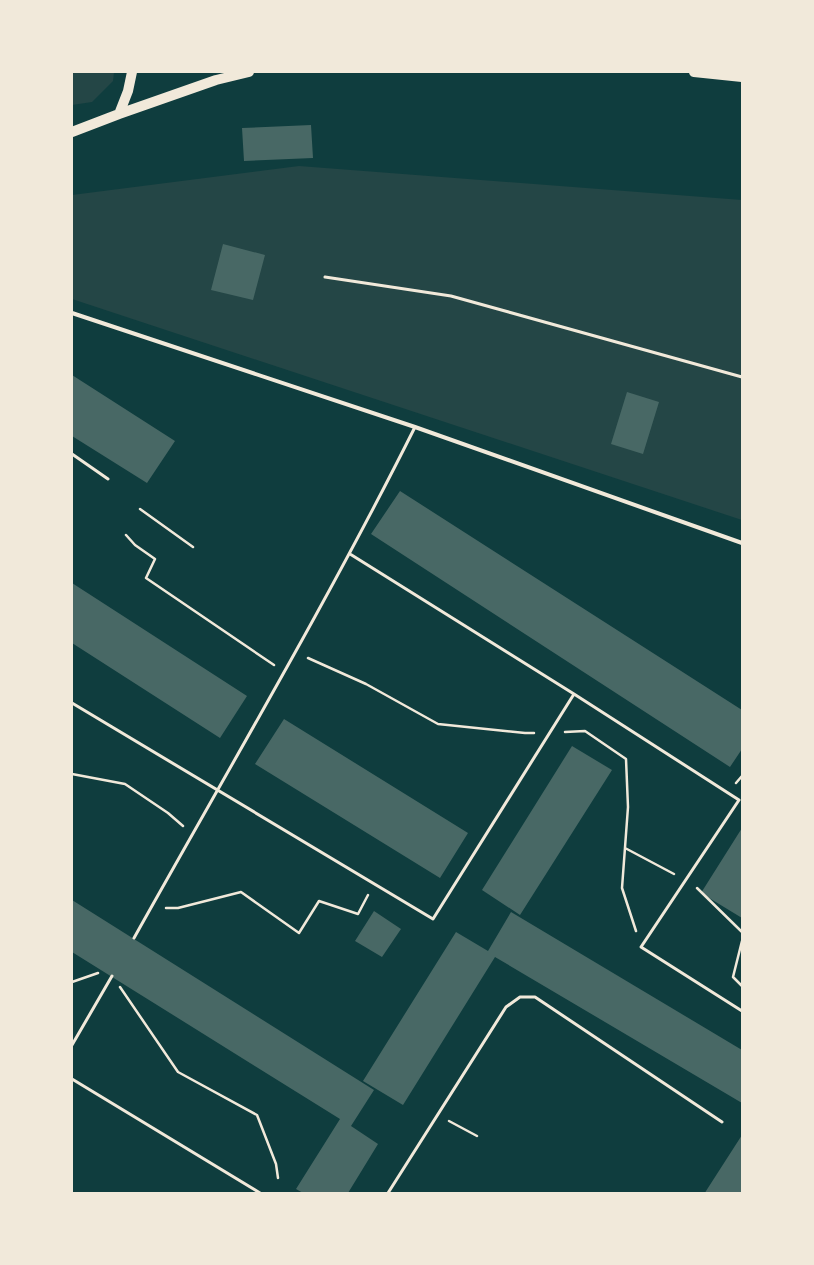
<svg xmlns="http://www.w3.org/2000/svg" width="814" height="1265" viewBox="0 0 814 1265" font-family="'PT Sans Narrow',sans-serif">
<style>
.green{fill:#244646}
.building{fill:#486865}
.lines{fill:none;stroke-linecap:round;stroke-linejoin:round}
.path{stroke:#f1e9da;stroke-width:2.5}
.service{stroke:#f1e9da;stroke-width:3}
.minor{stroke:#f1e9da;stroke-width:4}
.primary{stroke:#f1e9da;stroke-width:10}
</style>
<rect width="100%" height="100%" fill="#0f3d3e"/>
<path class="green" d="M 72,72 L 114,72 L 113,81 L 92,102 L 72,105 Z
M 299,166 L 742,200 L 742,520 L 72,299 L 72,195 Z"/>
<path class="building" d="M 311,125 L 313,158 L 244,161 L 242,128 Z
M 223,244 L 265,255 L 253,300 L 211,290 Z
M 72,375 L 175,441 L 147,483 L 72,436 Z
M 627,392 L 659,402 L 643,454 L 611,444 Z
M 400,491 L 742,710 L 742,749 L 730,767 L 371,534 Z
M 72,583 L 247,696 L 220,738 L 72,643 Z
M 284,719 L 468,833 L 440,878 L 255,764 Z
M 572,746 L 612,770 L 520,915 L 482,890 Z
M 742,828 L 742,918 L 701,893 Z
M 72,900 L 374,1090 L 351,1126 L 378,1144 L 348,1193 L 303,1193 L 296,1189 L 340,1119 L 72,952 Z
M 374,911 L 401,929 L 382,957 L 355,941 Z
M 511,912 L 742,1050 L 742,1103 L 495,957 L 403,1105 L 363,1081 L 456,932 L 488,951 Z
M 742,1135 L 742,1193 L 705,1193 L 706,1191 Z"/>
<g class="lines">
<path class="path" d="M 140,509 L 193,547
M 126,535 L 135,545 L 155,559 L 146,578 L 274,665
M 308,658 L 366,684 L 438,724 L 525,733 L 534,733
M 565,732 L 585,731 L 626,759 L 628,807 L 622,888 L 636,931
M 72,774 L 125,784 L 168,813 L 183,826
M 736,783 L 742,776
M 625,848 L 674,874
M 697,888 L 742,932
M 166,908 L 178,908 L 241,892 L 299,933 L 319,901 L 358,914 L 368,895
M 742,941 L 733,977 L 742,986
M 72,982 L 98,973
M 120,987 L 178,1072 L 257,1115 L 276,1164 L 278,1178
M 449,1121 L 477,1136"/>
<path class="service" d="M 325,277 L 451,296 L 742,377
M 72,454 L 108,479
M 350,554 L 574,694 L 739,800 L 641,947 L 742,1011
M 72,703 L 433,919 L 574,694
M 134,938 C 229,768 328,601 415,427
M 72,1045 L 112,976
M 72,1079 L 260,1193
M 388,1193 L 506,1007 L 520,997 L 535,997 L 722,1122"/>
<path class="minor" d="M 72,313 L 415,427 L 742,543"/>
<path class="primary" d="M 694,72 L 742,77
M 119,114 L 128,91 L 132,72
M 72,132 L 119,114 L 216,80 L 249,72"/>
</g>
<rect width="814" height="1265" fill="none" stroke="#f1e9da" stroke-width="146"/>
</svg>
